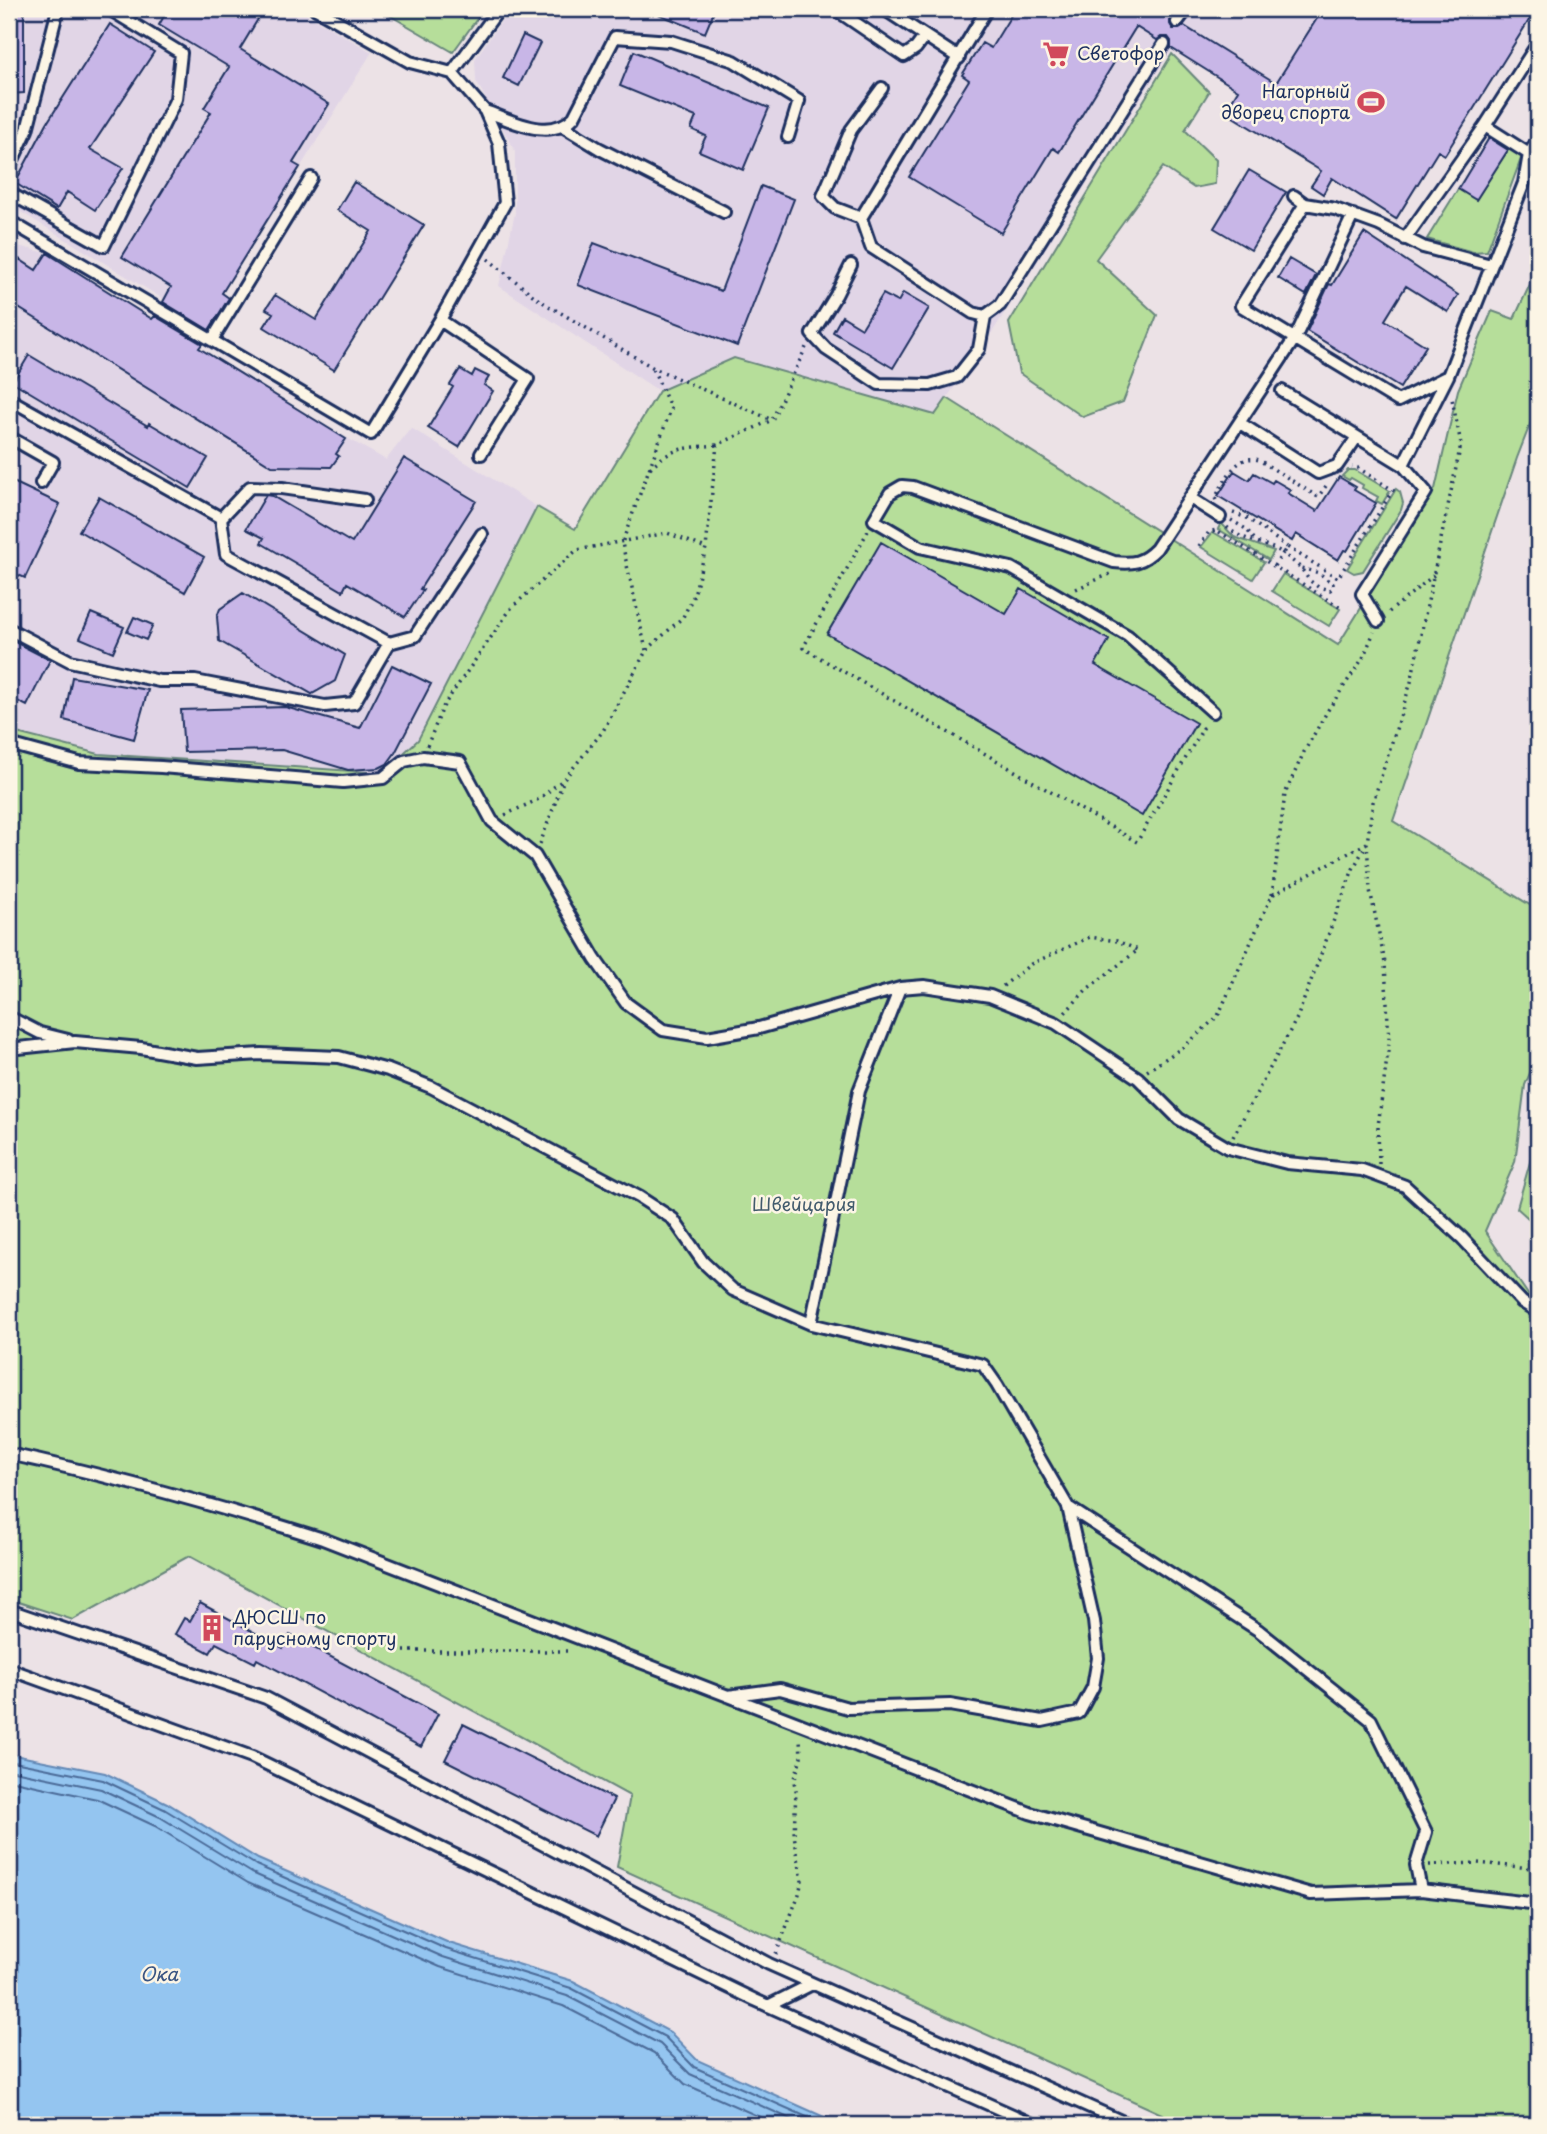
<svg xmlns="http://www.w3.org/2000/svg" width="1547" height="2134" viewBox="0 0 1547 2134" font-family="'Playpen Sans',sans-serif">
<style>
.built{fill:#e1d5e6}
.green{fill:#b6de9a;stroke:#68867c;stroke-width:2}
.water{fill:#94c5f0;stroke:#6489b6;stroke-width:2}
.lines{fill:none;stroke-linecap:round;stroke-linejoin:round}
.shore{stroke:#4b6b98;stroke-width:2}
.building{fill:#c8b6e7;stroke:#1b2f5e;stroke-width:2}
.lane-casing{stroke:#1b2f5e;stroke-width:16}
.path{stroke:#1b2f5e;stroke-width:3.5;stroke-dasharray:2 5;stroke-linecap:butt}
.lane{stroke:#fcf5e5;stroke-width:10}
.labels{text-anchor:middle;stroke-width:5;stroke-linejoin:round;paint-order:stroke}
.poi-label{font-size:18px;fill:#1b2f5e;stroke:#fcf5e5;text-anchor:start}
.park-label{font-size:18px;fill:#425b6d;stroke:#fcf5e5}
.water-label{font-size:19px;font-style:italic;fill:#395482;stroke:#fcf5e5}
</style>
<rect width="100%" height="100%" fill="#ece2e6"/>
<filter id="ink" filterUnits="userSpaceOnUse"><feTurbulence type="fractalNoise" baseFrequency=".0143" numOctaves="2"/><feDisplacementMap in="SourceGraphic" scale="14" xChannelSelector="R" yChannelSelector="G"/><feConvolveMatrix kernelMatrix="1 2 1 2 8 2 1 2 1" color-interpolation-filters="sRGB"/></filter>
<g filter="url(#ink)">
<path class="built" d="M 9,9 L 297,9 L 372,52 L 222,293 L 230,298 L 211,328 L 21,212 L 9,201 Z
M 510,9 L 1323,9 L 1249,126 L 1225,112 L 1238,90 L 1172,49 L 993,331 L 935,415 L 734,358 L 659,391 L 499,286 L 515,213 L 515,151 L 476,81 L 475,59 Z
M 9,244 L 47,253 L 301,412 L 386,460 L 411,428 L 537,507 L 418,740 L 382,774 L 99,754 L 9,731 Z"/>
<path class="green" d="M 379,9 L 484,9 L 453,52 Z
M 1172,54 L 1209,92 L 1185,130 L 1216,160 L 1215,184 L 1194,188 L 1163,167 L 1096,259 L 1157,315 L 1123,402 L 1083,417 L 1019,373 L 1009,323 Z
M 1509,148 L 1522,156 L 1487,251 L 1473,252 L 1427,239 L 1458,189 L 1476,200 Z
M 1538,267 L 1538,404 L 1517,458 L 1393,821 L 1538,910 L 1538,1054 L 1525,1085 L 1515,1162 L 1485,1231 L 1529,1296 L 1538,1301 L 1538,2125 L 1186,2125 L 617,1867 L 630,1796 L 189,1556 L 73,1620 L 9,1599 L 9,731 L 99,754 L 382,773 L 418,740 L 537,507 L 575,529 L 659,391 L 734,358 L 935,415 L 947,398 L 1338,645 L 1435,489 L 1458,390 L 1492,311 L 1514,319 Z
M 1348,470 L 1355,470 L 1390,491 L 1382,504 L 1376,501 L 1378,497 L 1362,488 L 1363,485 L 1351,478 L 1349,480 L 1342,476 Z
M 1396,489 L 1400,492 L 1403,503 L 1401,510 L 1363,571 L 1354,573 L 1347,569 Z
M 1221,523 L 1234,537 L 1274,551 L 1269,560 L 1218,529 Z
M 1213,532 L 1264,562 L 1253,579 L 1201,547 Z
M 1283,574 L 1340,609 L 1329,626 L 1272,591 Z
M 1538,1065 L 1538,1227 L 1517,1208 L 1538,1134 L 1532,1078 Z"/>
<path class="water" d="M 9,1754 L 105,1773 L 167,1803 L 258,1859 L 449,1943 L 573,1981 L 670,2032 L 697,2060 L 842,2125 L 9,2125 Z"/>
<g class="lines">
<path class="shore" d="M 9,1761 L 103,1780 L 164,1809 L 256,1865 L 446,1949 L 571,1988 L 665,2037 L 694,2067 L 825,2125
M 9,1770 L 101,1789 L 160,1817 L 252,1873 L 443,1957 L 567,1996 L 660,2044 L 690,2074 L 804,2125
M 9,1780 L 97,1799 L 155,1826 L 248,1883 L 440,1967 L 563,2006 L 654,2053 L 685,2084 L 778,2125"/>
</g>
<path class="building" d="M 9,9 L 24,9 L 24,93 L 9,94 Z
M 168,9 L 264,9 L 240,49 L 329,104 L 293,163 L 300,167 L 222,293 L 229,298 L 209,330 L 163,302 L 171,287 L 122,257 L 211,112 L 204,108 L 229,67 L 159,25 Z
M 646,9 L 715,9 L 705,33 Z
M 1015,9 L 1156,9 L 1170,18 L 1170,24 L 1173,29 L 1179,29 L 1184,26 L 1276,83 L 1323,9 L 1536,9 L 1445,155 L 1438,151 L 1396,219 L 1332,178 L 1323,194 L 1311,186 L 1321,171 L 1225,112 L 1238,90 L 1171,48 L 1171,41 L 1168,37 L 1161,37 L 1157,40 L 1136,27 L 1059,152 L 1053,148 L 1001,233 L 909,177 L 969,80 L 962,75 L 982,43 L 991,48 Z
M 110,24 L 154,52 L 90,149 L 123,168 L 95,210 L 67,192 L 57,209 L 15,183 L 47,123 Z
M 523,35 L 540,43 L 519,86 L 503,78 Z
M 634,51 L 769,108 L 743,170 L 699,151 L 706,136 L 691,129 L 696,117 L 620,86 Z
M 1489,138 L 1508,150 L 1476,200 L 1458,189 Z
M 1249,170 L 1286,192 L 1251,250 L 1214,228 Z
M 354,182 L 424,225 L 334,370 L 264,327 L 273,313 L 266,309 L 275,295 L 316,320 L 371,231 L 337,210 Z
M 761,186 L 794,199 L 737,346 L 578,285 L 594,243 L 721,291 Z
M 1364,233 L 1458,295 L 1448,312 L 1406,286 L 1385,320 L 1426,346 L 1400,388 L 1307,331 L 1329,284 L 1332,285 Z
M 47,253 L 152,319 L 155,316 L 202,344 L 199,348 L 346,439 L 336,454 L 339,456 L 331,467 L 272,466 L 9,302 L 9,276 L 19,259 L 36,270 Z
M 1289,259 L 1316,275 L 1306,295 L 1278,278 Z
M 903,293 L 929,308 L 893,368 L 833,332 L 842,316 L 862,328 L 883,294 L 898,302 Z
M 29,355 L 148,426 L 149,423 L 208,458 L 190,488 L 13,382 Z
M 460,369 L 472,376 L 475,370 L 489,377 L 484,385 L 493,391 L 459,447 L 428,428 L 453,387 L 450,385 Z
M 404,458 L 476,501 L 420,589 L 423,590 L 405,617 L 347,583 L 343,591 L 261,543 L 264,538 L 246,529 L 266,495 L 272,496 L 352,543 Z
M 1234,471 L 1249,480 L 1254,473 L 1272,483 L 1274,480 L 1291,490 L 1288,493 L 1317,511 L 1339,477 L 1356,487 L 1354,490 L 1376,503 L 1347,551 L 1344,550 L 1338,560 L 1296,534 L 1292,541 L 1218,496 Z
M 9,480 L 60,504 L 25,578 L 9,571 Z
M 99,497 L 204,557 L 185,592 L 79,531 Z
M 881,542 L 1006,614 L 1021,589 L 1109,640 L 1095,665 L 1196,723 L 1142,816 L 827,634 Z
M 243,593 L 345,655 L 335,681 L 312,694 L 219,641 L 217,617 L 220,609 Z
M 91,613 L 124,627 L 113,652 L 80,638 Z
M 134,617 L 153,625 L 146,640 L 127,632 Z
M 9,639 L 50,660 L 27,706 L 9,697 Z
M 392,665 L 431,684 L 395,753 L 387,764 L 379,768 L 348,770 L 282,750 L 184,752 L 181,710 L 285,707 L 360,728 Z
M 72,677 L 148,690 L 134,739 L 64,720 Z
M 200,1603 L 283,1648 L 290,1635 L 438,1714 L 421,1747 L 257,1659 L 255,1663 L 216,1643 L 210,1653 L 175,1634 L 184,1618 L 190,1621 Z
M 463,1724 L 614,1799 L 596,1836 L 445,1760 Z"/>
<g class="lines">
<defs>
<path id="lane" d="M 316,9 L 410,62 L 452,73
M 835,9 L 904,56 L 916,48 L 925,36
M 884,9 L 959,58
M 987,9 L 861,218 L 871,247 L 973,313 L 985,316 L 1000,305 L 1164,44
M 1177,22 L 1187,9
M 1538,43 L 1485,126 L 1529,154 L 1538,139
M 485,111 C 513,121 550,142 574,117 L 615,37 L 671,41 L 734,61 L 799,101 L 788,137
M 564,127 L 600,149 L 724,212
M 9,168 L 27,130 L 58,9
M 9,189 L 13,195 L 104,246 L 176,99 L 181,53 L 109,9
M 1294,196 L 1305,204
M 861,218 L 835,208 L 823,196 L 851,130 L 882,88
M 9,221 L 371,434 L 440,320 L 505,203 L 499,143 L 485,111 L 452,73 L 499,9
M 1405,239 L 1485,126
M 851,265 L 836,295 L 812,334 L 826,349 L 879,384 L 930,385 L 957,377 L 979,349 L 985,316
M 1491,265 L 1423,247 L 1379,225 L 1335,209 L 1305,204 L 1241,306 L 1398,401 L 1448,376 L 1524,183 L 1529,154
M 440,320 L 528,379 L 481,454
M 212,340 L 311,178
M 1282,391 L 1403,465
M 9,399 L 221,518 L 250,487 L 282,488 L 365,500
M 1240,423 L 1318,473 L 1337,466 L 1357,437
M 9,437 L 53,462 L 41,483
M 1190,498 L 1220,517
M 221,518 L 226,554 L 389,643 L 415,636 L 482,534
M 1378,621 L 1362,594 L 1426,492 L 1403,465 L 1448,376
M 9,629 L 70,661 L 159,681 L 195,681 L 325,706 L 354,703 L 389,643
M 1213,712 L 1128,636 L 1011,568 L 920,547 L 874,520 L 890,493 L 902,486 L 913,487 L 1114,562 C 1133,564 1142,563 1156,549 L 1295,338 L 1353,215
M 9,744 L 79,763 L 161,767 L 343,782 L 383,778 L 404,761 L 423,757 L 460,762 L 492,821 L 535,856 L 595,959 L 626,1003 L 663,1030 L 707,1037 L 759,1028 L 900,988 L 924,986 L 990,996 L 1056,1023 L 1138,1078 L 1179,1119 L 1228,1148 L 1287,1163 L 1362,1170 L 1405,1186 L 1462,1238 L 1522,1302 L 1538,1312
M 9,1017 L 40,1033 L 68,1040
M 9,1049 L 75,1042 L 141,1048 L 197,1058 L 261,1054 L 339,1057 L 388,1070 L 431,1087 L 639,1197 L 673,1219 L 703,1262 L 733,1290 L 811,1324 L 983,1365 L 997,1385 L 1068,1507 L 1094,1621 L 1098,1658 L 1093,1687 L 1079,1713 L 1042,1721 L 950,1705 L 848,1708 L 780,1689 L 728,1696
M 811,1324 L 859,1091 L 900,988
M 9,1454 C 115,1477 219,1506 323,1539 L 1030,1813 L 1311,1894 L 1421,1890 L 1538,1904
M 1068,1507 L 1258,1630 L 1371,1720 L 1426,1832 L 1416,1865 L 1421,1890
M 9,1610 L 266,1698 L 769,1964 L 1130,2125
M 9,1669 L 252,1757 L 755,2000 L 1035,2125
M 768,2006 L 812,1984"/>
</defs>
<use href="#lane" class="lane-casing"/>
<path class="path" d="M 488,259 L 539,300 L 652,367 L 772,420
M 650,468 C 673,446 687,448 717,445
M 1216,500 L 1215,498 C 1225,482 1236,452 1259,460 L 1318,497 L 1326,486
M 1233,513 L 1247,518 L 1287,547
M 1231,520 L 1246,529 L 1256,541
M 1227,527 C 1241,541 1265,542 1283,553 L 1287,547 L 1338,578 L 1393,490 L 1358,468 L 1352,467
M 868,531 L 803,648 L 1137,842 L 1206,723
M 1199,546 L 1209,532 L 1216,530 L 1341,608
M 1274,566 L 1283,553 L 1301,568 L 1309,580 L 1318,587 L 1330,590 L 1333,588 L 1333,584 L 1319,573 L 1301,568
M 1076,589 L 1110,574
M 1389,612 L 1434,575
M 646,650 L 622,543 L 671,409 L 653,369
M 427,746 L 444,705 L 512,607 L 577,550 L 667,533 L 706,548
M 505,815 L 539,799 L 565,778 L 603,731 L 646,651 L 683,617 L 694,595 L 706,548 L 717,445 L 772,420 L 807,345
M 540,844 L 564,779
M 1272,895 L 1285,794 L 1304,752 L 1328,710 L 1363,658 L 1374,632
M 1003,986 L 1031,964 L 1090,937 L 1117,941 L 1138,950 L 1086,990 L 1064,1014
M 1147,1071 L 1186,1045 L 1218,1016 L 1272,895 L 1367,843
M 1233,1137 L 1297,1018 L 1353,869 L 1366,845
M 1379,1164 L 1378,1126 L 1389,1043 L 1385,963 L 1370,890 L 1367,843 L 1373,802 L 1411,682 L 1461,444 L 1452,399
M 397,1651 L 570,1651
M 1429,1865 L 1477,1863 L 1532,1868
M 776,1954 L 799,1894 L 802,1880 L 794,1835 L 796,1790 L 794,1782 L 801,1757 L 800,1738"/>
<use href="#lane" class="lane"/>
</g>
</g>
<defs>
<symbol id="supermarket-bare" viewBox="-9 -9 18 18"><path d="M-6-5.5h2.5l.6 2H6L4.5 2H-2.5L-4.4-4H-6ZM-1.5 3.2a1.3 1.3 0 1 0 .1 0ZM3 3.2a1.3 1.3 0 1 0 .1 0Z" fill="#d1495b" stroke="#fcf5e5" stroke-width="2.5" paint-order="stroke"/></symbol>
<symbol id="stadium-bare" viewBox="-9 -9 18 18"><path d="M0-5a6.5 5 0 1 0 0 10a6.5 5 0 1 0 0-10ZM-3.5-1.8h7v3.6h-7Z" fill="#d1495b" stroke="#fcf5e5" stroke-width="2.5" paint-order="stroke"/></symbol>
<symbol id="building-bare" viewBox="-9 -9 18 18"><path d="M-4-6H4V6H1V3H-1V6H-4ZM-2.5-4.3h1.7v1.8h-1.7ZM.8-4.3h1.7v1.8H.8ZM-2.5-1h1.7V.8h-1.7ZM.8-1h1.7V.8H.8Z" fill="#d1495b" stroke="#fcf5e5" stroke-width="2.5" paint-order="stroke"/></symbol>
</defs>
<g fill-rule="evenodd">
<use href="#supermarket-bare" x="1037" y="35" width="38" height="38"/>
<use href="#stadium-bare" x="1352" y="83" width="38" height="38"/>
<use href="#building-bare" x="193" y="1609" width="38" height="38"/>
</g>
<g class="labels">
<g class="poi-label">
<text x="1077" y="60">Светофор</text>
<text x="1350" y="98" text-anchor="end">Нагорный<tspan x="1350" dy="21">дворец спорта</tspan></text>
<text x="233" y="1624">ДЮСШ по<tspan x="233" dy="21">парусному спорту</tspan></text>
</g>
<g class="park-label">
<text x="804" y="1211">Швейцария</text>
</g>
<g class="water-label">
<text x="159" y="1981">Ока</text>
</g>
</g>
<rect width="1547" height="2134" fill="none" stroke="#fcf5e5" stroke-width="35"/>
<rect x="18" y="18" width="1512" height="2099" fill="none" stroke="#1b2f5e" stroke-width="2.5" filter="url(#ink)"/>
</svg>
